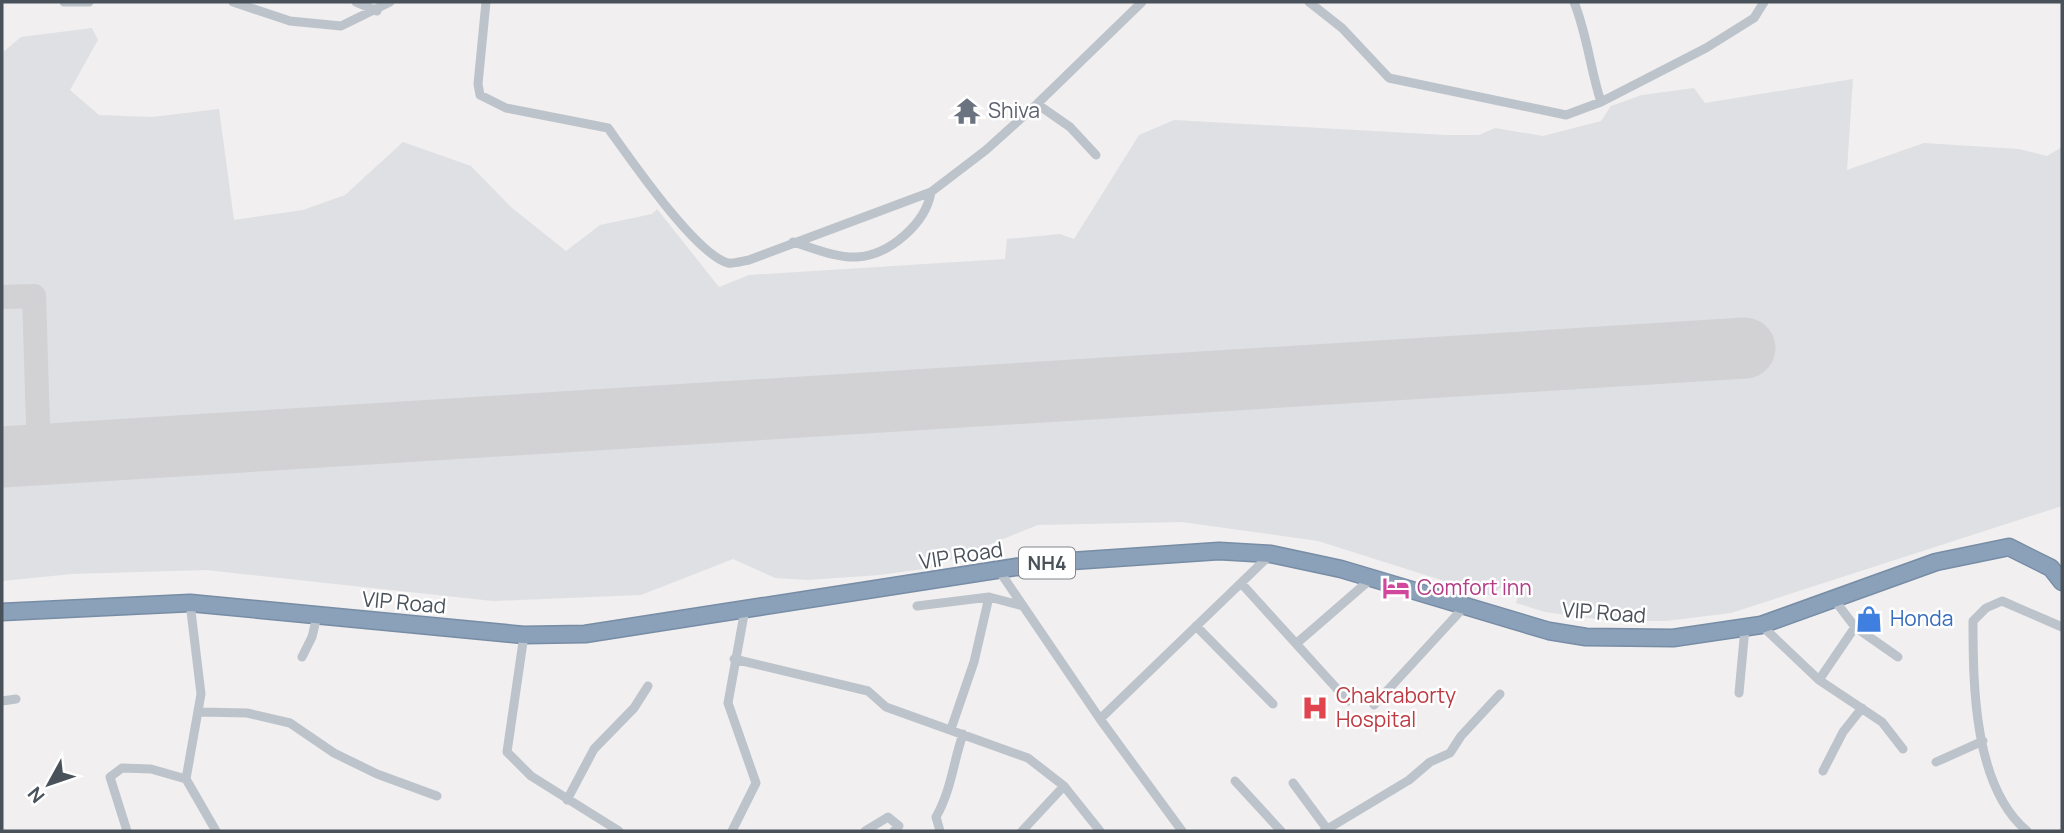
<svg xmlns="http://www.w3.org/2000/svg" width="2064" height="833" viewBox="0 0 2064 833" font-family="Manrope,sans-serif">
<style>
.airport{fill:#dee0e3}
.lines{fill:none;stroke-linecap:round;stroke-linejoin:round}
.taxiway{stroke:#d2d2d4;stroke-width:24}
.runway{stroke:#d2d2d4;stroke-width:61}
.highway-casing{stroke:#778ca5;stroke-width:19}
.street{stroke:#bcc3cb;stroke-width:9}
.highway{stroke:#8ba1b9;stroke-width:16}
.labels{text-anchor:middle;stroke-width:5;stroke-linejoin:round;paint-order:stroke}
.shield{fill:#fff;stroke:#80868c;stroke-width:2}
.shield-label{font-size:19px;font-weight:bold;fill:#49525b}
.worship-label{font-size:21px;fill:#5b616d;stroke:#fff;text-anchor:start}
.street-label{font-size:21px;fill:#49525b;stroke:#fff}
.hotel-label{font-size:21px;fill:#b23c85;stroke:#fff;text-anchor:start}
.shop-label{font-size:21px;fill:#366cbe;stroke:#fff;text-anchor:start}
.health-label{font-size:21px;fill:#be3a42;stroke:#fff;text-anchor:start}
</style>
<rect width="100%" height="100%" fill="#f1efef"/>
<path class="airport" d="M 92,28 L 98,40 L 70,90 L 99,115 L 152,117 L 219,109 L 234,220 L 303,210 L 345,195 L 403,142 L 471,166 L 512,208 L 566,251 L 600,225 L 652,214 L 657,209 L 719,287 L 749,275 L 1005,259 L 1007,239 L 1060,234 L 1074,239 L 1139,135 L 1174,120 L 1446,135 L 1479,135 L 1495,128 L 1543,136 L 1601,121 L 1611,106 L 1642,95 L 1694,88 L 1705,103 L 1853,79 L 1847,170 L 1924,143 L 2019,149 L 2047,156 L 2062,147 L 2062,506 L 1731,613 L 1666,621 L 1612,621 L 1545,612 L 1516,603 L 1519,593 L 1499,588 L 1495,597 L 1318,541 L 1182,522 L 1038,525 L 930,568 L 880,575 L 807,580 L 775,578 L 733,559 L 641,595 L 493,601 L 206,570 L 72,574 L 2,581 L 2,53 L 21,37 Z"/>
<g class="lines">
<path class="taxiway" d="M 2,297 L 34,296 L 39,455"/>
<path class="runway" d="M 2,457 L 1745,348"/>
<defs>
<path id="highway" d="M 2,612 L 190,603 L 524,635 L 585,634 L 1042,563 L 1219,551 L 1271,554 L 1341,569 L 1549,631 L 1586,637 L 1673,638 L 1761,625 L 1936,562 L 2009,547 L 2051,568 L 2062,582"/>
</defs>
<use href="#highway" class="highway-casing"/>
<path class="street" d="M 64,2 L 89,2
M 233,2 L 290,21 L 341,26 L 390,2
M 356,2 L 377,11
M 486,2 L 478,84 L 480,95 L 506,108 L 608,128 C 629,157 695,254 728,263 C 733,264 743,261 749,260 L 931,192 L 986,150 L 1037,104 L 1142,2
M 1309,2 L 1342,28 L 1389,78 L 1566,115 L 1601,102 L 1706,48 L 1754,18 L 1764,2
M 1574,2 C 1587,34 1590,68 1601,102
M 1037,104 L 1070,127 L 1096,155
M 793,242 C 813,248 836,258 857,257 C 890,255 926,223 931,192
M 1000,572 L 1100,719 L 1182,831
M 1241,583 L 1348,701
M 1833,598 L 1855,627 L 1898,657
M 190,603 L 201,694 L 186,779 L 216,831
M 917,606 L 989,597 L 1023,606
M 1761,625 L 1819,680 L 1882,722 L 1903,749
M 1196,626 L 1273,704
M 524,635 L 507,752 L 531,776 L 619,831
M 1297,643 L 1372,578
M 302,657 L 312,637 L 317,616
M 734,659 L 868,691 L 886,707 L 1028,758 L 1064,786 L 1100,831
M 1819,680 L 1855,627
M 1739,693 L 1745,628
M 2,701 L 16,699
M 1374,705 L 1466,605
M 199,712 L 247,713 L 290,723 L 334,753 L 377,774 L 437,796
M 1100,719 L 1270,555
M 951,729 L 974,662 L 989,597
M 1936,762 L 1983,741
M 1823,771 L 1843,732 L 1862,708
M 1235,781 L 1281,831
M 1293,783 L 1327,829
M 567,800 L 594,749 L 634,708 L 648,686
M 127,831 L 110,777 L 122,768 L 151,769 L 186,779
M 732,831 L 756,783 L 728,703 L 745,609
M 865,831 L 888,817 L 899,826 L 894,831
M 940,831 L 936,817 C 951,791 953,763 963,734
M 1022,831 L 1064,786
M 1324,831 L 1409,780 L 1430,762 L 1450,753 L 1461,736 L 1500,694
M 2027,831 C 1974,787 1973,686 1973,621 L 1986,608 L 2002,601 L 2062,627"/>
<use href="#highway" class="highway"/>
</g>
<defs>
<symbol id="temple-bare" viewBox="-9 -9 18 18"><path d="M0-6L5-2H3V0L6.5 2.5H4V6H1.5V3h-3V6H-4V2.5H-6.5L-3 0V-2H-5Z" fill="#6b7280" stroke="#fff" stroke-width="2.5" paint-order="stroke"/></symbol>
<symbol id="hotel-bare" viewBox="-9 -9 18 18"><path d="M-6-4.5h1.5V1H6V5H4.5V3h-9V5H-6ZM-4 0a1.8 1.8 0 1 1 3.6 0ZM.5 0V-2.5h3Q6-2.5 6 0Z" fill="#d1479c" stroke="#fff" stroke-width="2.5" paint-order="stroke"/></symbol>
<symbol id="shop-bare" viewBox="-9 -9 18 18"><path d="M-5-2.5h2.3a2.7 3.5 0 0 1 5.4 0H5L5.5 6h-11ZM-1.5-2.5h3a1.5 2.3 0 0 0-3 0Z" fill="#3f7fe0" stroke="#fff" stroke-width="2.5" paint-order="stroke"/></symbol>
<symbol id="hospital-bare" viewBox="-9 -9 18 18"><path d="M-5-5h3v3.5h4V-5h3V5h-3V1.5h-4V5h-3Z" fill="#e0444e" stroke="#fff" stroke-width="2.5" paint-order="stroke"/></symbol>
</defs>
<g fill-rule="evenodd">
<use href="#temple-bare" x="948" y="92" width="38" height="38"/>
<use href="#hotel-bare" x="1377" y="569" width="38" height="38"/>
<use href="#shop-bare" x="1850" y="600" width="38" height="38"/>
<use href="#hospital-bare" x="1296" y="689" width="38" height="38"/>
</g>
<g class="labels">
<rect class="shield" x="1019" y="547.5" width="56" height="31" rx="5"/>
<g class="shield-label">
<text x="1047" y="570">NH4</text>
</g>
<g class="worship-label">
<text x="988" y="118">Shiva</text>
</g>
<g class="street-label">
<text transform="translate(961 556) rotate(-9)" y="7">VIP Road</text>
<text transform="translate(404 603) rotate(5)" y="7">VIP Road</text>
<text transform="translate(1604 613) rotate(4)" y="7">VIP Road</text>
</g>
<g class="hotel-label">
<text x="1417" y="595">Comfort inn</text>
</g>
<g class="shop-label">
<text x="1890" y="626">Honda</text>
</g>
<g class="health-label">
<text x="1336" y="703">Chakraborty<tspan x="1336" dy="24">Hospital</tspan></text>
</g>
</g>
<rect width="2064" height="833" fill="none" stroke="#49525b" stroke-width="7"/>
<g transform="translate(49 784) rotate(230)" stroke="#ffffff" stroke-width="5" paint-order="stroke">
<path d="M0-5L12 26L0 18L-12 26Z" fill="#49525b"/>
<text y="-10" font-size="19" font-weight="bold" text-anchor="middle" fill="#49525b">N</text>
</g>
</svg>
